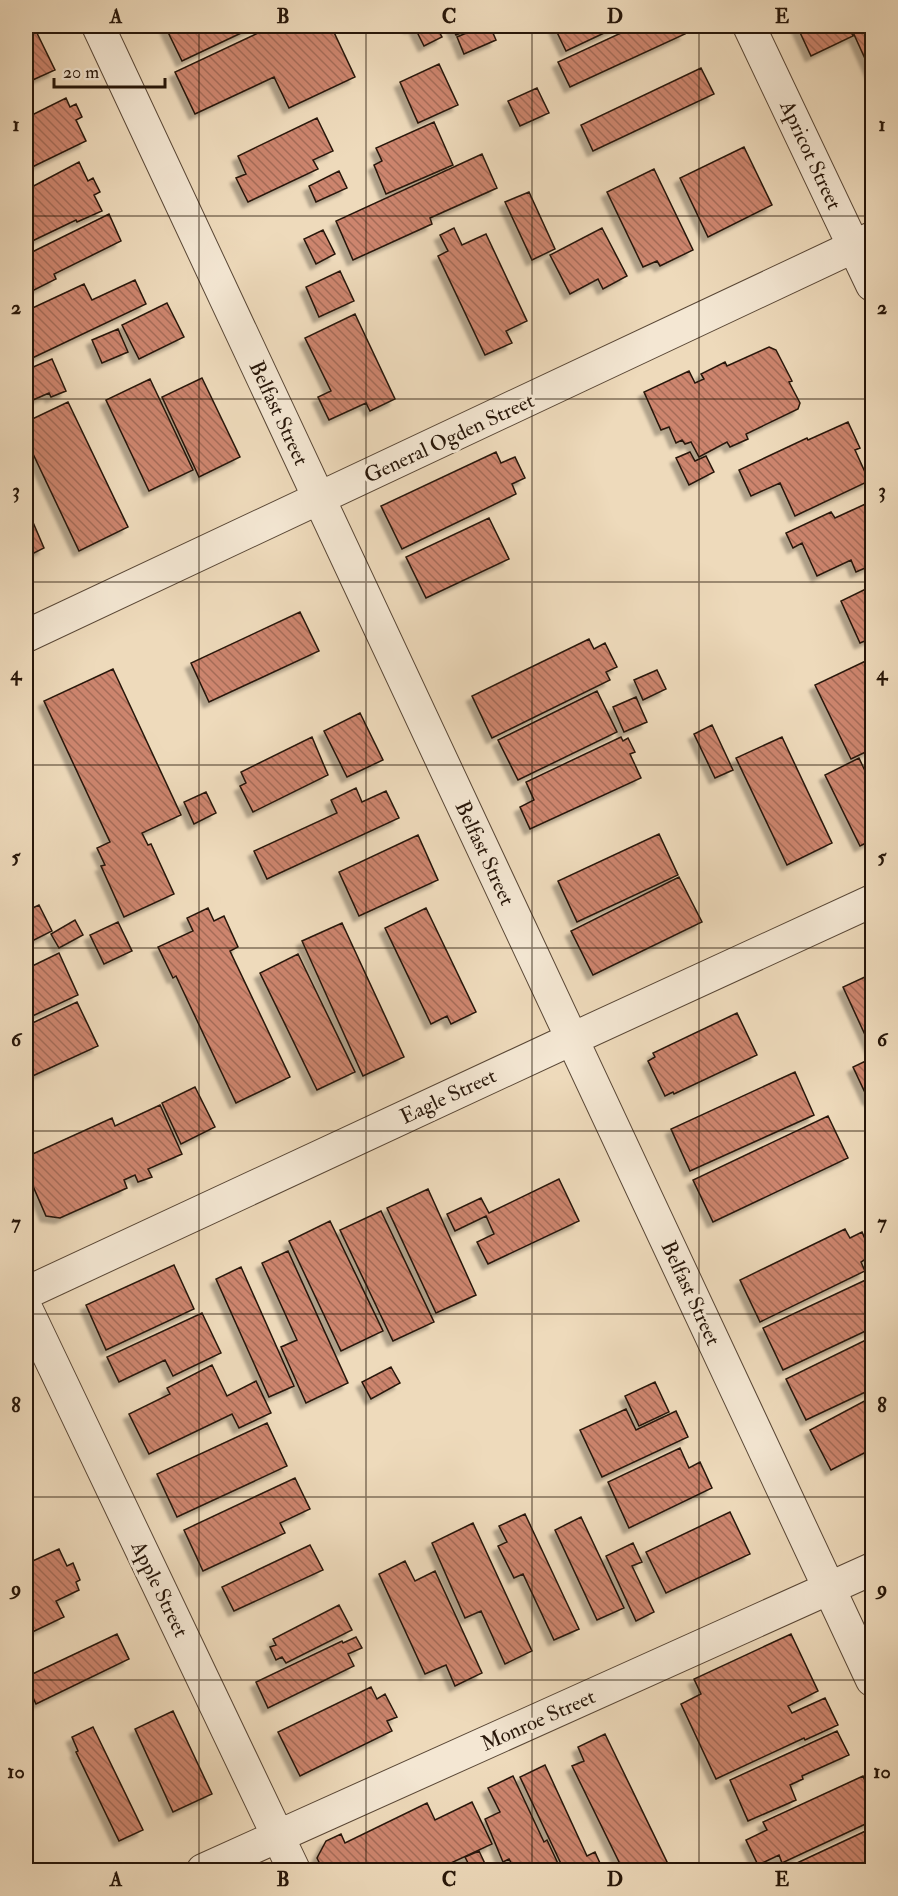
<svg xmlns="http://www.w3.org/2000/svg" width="898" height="1896" viewBox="0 0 898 1896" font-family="'IM FELL Double Pica',serif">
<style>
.building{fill:url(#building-back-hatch);stroke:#271609;stroke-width:1.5;filter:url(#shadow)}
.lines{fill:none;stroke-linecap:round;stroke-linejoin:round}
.street-casing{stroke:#594736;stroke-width:34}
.street{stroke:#f4e7d3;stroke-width:32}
.grid{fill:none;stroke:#271609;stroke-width:1.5;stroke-opacity:0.55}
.labels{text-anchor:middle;stroke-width:6;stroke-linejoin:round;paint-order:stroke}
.street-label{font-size:21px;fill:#271609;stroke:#f4e7d3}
.neatline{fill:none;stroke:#271609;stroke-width:2}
.grid-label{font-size:20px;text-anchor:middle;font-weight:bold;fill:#271609}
</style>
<defs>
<pattern id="building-back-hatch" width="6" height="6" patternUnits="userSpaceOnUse" patternTransform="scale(1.5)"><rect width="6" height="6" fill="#cd856e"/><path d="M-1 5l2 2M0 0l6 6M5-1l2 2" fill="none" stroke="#a66c59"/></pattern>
<filter id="shadow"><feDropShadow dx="-5.5" dy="5.5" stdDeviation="1.5" flood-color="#0004"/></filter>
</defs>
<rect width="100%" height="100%" fill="#eedabb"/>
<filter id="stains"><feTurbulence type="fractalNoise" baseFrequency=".00333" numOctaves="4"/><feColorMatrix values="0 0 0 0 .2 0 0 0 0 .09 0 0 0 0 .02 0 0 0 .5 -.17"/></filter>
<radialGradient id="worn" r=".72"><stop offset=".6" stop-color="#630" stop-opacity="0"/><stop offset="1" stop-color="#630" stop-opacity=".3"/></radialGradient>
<path class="building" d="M 165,26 L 256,26 L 182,61 Z
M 273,26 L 331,26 L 355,77 L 289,108 L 274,77 L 195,114 L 175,72 Z
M 409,26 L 436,26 L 442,37 L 424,46 L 414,26 L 410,28 Z
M 451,26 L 477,26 L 456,35 Z
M 483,26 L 490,26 L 496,40 L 464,54 L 457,37 Z
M 554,26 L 619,26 L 566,51 Z
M 636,26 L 681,26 L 685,34 L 570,87 L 558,62 Z
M 797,26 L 848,26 L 853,36 L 811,56 Z
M 860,26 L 872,26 L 872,74 L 852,30 Z
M 34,27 L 55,70 L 26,83 L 26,31 Z
M 439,64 L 458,105 L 418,123 L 400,82 Z
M 701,68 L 714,94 L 593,151 L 581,125 Z
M 537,88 L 549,113 L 520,126 L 508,101 Z
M 66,98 L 70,107 L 76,104 L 82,117 L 76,120 L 86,141 L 26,170 L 26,118 Z
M 317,118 L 333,151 L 313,160 L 318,169 L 248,202 L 236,178 L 246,174 L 238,156 Z
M 434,122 L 453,165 L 386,194 L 374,165 L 382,161 L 376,148 Z
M 744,147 L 772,205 L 708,237 L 680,178 Z
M 482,154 L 497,188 L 430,218 L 432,224 L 353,260 L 336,221 Z
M 79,162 L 88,181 L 93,178 L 100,192 L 94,195 L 102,211 L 77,222 L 76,220 L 26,244 L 26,190 Z
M 654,169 L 693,250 L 660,266 L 657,261 L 643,267 L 607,192 Z
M 339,171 L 347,188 L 316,202 L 309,186 Z
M 529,192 L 555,249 L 532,260 L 505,202 Z
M 109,214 L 121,241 L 54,274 L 56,279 L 26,294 L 26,255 Z
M 454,228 L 462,245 L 486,234 L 527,321 L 506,331 L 512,343 L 485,355 L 438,256 L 448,251 L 440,235 Z
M 602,228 L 627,276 L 603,289 L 598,279 L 570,294 L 550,255 Z
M 323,230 L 335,254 L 316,264 L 304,239 Z
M 340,271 L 354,301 L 319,317 L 306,287 Z
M 135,280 L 146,304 L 26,361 L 26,311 L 84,284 L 92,300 Z
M 167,303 L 184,337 L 139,359 L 122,325 Z
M 355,314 L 395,399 L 370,411 L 366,403 L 329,420 L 318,397 L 331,391 L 305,338 Z
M 118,329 L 128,352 L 102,363 L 92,340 Z
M 769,347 L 776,350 L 792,381 L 789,382 L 800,403 L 798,409 L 746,434 L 748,439 L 730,447 L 727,442 L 699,457 L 691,442 L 685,444 L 682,440 L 676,443 L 669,427 L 661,430 L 644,392 L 689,371 L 695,383 L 704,379 L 701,374 L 725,362 L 727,366 Z
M 52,359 L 66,391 L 51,397 L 49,393 L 26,403 L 26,370 Z
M 202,378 L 240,457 L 199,477 L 162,397 Z
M 150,379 L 193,470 L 149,491 L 106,400 Z
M 68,402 L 128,527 L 79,551 L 26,439 L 26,422 Z
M 848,422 L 860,448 L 855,450 L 869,481 L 795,516 L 780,483 L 751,496 L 739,470 L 807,438 L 808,440 Z
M 496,452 L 501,463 L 515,457 L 525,478 L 512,484 L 516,494 L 402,549 L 381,506 Z
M 690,452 L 695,461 L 706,456 L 714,472 L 689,485 L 676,458 Z
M 872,501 L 872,565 L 856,572 L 851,560 L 817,576 L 802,543 L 793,548 L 786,533 L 831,512 L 835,518 Z
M 26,506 L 44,548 L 26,557 Z
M 489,518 L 509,559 L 426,598 L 406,557 Z
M 872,586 L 872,638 L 860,643 L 841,601 Z
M 300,612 L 319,651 L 209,702 L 191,663 Z
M 589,639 L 594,649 L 605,643 L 617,667 L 606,672 L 610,680 L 492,738 L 472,696 Z
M 872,658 L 872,749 L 851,759 L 815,685 Z
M 113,669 L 181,815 L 142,833 L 148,845 L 151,844 L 174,894 L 124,917 L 101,866 L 105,865 L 97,848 L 110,842 L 44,701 Z
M 657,670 L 666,689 L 643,700 L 634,680 Z
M 597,691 L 617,732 L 518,780 L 498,740 Z
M 636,697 L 647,722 L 624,732 L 613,707 Z
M 360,713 L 383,760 L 347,777 L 324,731 Z
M 712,725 L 733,770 L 715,778 L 694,734 Z
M 312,737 L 328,775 L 253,812 L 240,786 L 246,783 L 241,772 Z
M 621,737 L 623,741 L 628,738 L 635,752 L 630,754 L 641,778 L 530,829 L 520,807 L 534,800 L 526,782 Z
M 782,737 L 832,843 L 787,865 L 736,758 Z
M 859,758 L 872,786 L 872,840 L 860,846 L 825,775 Z
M 356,788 L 362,802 L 386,791 L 399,818 L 267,879 L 254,851 L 337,813 L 331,800 Z
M 206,792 L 216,813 L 194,824 L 184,802 Z
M 659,834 L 678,875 L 577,922 L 558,881 Z
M 418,835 L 438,880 L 359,916 L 339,872 Z
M 679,877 L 702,922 L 593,975 L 571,931 Z
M 39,905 L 52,931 L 26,944 L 26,911 Z
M 208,908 L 214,921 L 224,916 L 238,947 L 230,951 L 290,1077 L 236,1103 L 176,976 L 173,978 L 158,947 L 193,931 L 187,918 Z
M 426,908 L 476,1012 L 451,1024 L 447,1016 L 431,1024 L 385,928 Z
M 75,920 L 83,935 L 59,948 L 51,934 Z
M 118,922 L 132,951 L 104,964 L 90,935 Z
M 342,923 L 404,1057 L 363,1076 L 302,941 Z
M 59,953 L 78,995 L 26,1019 L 26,969 Z
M 298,954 L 355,1072 L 317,1090 L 260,973 Z
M 867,976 L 872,985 L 872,1050 L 843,987 Z
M 77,1002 L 98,1046 L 26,1079 L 26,1026 Z
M 737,1013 L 757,1055 L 674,1094 L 673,1092 L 665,1096 L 648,1061 L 655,1057 L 653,1053 Z
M 872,1058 L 872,1103 L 870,1098 L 868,1099 L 853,1067 Z
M 795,1072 L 814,1115 L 690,1171 L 671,1129 Z
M 195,1087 L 215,1127 L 181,1144 L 162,1103 Z
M 160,1105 L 182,1154 L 148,1169 L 152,1177 L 138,1182 L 135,1175 L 124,1180 L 127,1188 L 60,1218 L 46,1216 L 26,1170 L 26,1157 L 112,1118 L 115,1126 Z
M 828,1116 L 848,1158 L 713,1222 L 693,1180 Z
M 559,1179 L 579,1221 L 488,1264 L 477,1242 L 494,1234 L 486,1216 L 455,1231 L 447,1214 L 481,1198 L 489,1213 Z
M 428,1189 L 476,1295 L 436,1313 L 387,1208 Z
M 381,1211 L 434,1322 L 393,1341 L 340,1230 Z
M 330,1221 L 383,1331 L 341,1351 L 289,1241 Z
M 845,1229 L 850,1238 L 862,1232 L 872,1255 L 861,1262 L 865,1271 L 760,1322 L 740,1280 Z
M 288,1251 L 348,1383 L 306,1403 L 281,1347 L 297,1340 L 262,1263 Z
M 174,1265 L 194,1309 L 106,1350 L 86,1305 Z
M 241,1267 L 294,1386 L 269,1397 L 216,1279 Z
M 872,1277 L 872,1328 L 783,1370 L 763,1328 Z
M 202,1313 L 221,1353 L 173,1376 L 165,1360 L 119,1382 L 107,1357 Z
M 872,1337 L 872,1389 L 806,1420 L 786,1379 Z
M 212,1365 L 227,1396 L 256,1381 L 271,1413 L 239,1428 L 232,1414 L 149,1454 L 129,1414 L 170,1394 L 167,1388 Z
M 391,1367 L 400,1383 L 371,1399 L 362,1382 Z
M 655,1382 L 669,1412 L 639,1426 L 625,1396 Z
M 872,1397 L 872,1449 L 831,1470 L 810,1430 Z
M 626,1409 L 636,1430 L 676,1411 L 688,1437 L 602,1477 L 580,1430 Z
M 267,1423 L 287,1466 L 177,1517 L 157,1474 Z
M 680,1448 L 689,1468 L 700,1462 L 712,1488 L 629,1528 L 608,1482 Z
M 295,1478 L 310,1509 L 280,1523 L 285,1533 L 203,1571 L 184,1530 Z
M 730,1512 L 750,1554 L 666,1593 L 646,1552 Z
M 525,1514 L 579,1629 L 554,1640 L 523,1574 L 514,1578 L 498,1546 L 507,1542 L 499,1526 Z
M 581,1517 L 624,1608 L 597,1620 L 555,1530 Z
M 473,1523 L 532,1651 L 505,1664 L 481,1611 L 465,1618 L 432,1543 Z
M 633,1543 L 642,1562 L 632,1566 L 654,1612 L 636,1621 L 606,1556 Z
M 310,1545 L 323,1570 L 234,1611 L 222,1587 Z
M 59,1549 L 67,1566 L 73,1563 L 80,1580 L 76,1582 L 79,1590 L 56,1601 L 64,1617 L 26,1635 L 26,1564 Z
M 405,1561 L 415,1581 L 435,1571 L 482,1673 L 455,1686 L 446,1665 L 425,1674 L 379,1574 Z
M 339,1605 L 352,1630 L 286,1663 L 282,1657 L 276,1660 L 270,1647 L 276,1645 L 273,1639 Z
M 117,1634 L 129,1659 L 36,1704 L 26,1683 L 26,1677 Z
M 791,1634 L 818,1691 L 788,1706 L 792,1713 L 825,1698 L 838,1725 L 805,1740 L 804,1738 L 716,1779 L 681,1704 L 701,1694 L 694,1679 Z
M 356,1637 L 362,1648 L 348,1654 L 354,1666 L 268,1708 L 256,1682 L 342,1641 L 343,1643 Z
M 371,1687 L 377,1699 L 385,1694 L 397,1717 L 387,1721 L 392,1731 L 300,1776 L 278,1732 Z
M 173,1711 L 212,1794 L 173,1812 L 135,1729 Z
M 93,1727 L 143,1830 L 119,1841 L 76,1752 L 78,1751 L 72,1737 Z
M 837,1731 L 849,1755 L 802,1776 L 803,1779 L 790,1785 L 796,1800 L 748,1821 L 730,1780 Z
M 605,1734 L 667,1862 L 649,1870 L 623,1870 L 572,1766 L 584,1761 L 578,1747 Z
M 545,1765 L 587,1856 L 595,1852 L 603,1870 L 564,1870 L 520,1777 Z
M 513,1776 L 544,1842 L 547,1840 L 561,1870 L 515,1870 L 509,1859 L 503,1862 L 485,1819 L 500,1812 L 488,1788 Z
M 863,1776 L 872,1798 L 872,1821 L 782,1863 L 779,1855 L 758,1865 L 746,1840 L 767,1830 L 763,1822 Z
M 472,1802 L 492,1844 L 436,1870 L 323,1870 L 317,1858 L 326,1841 L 341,1834 L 345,1843 L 427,1803 L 435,1820 Z
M 872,1828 L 872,1870 L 782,1870 Z
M 479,1851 L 488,1870 L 464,1870 L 470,1867 L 465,1857 Z"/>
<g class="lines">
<defs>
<path id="street" d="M 98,26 L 872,1680
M 749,26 L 872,285
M 26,636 L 872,238
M 26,1293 L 572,1039 L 872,901
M 26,1308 L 294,1870
M 203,1870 L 872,1569"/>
</defs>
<use href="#street" class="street-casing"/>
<use href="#street" class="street"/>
</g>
<path class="grid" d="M 199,26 L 199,1870M 366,26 L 366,1870M 532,26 L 532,1870M 699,26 L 699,1870M 26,216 L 872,216M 26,399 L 872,399M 26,582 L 872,582M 26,765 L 872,765M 26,948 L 872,948M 26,1131 L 872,1131M 26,1314 L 872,1314M 26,1497 L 872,1497M 26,1680 L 872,1680"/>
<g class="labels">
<g class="street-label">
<text transform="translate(811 155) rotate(65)" y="7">Apricot Street</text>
<text transform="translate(279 413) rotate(65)" y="7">Belfast Street</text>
<text transform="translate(449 438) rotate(-25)" y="7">General Ogden Street</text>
<text transform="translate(485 853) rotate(65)" y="7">Belfast Street</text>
<text transform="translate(448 1096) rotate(-25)" y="7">Eagle Street</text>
<text transform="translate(691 1293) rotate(65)" y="7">Belfast Street</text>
<text transform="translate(160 1589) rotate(64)" y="7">Apple Street</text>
<text transform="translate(538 1720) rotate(-24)" y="7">Monroe Street</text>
</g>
</g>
<rect width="898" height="1896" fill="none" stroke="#eedabb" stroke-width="66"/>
<path d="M54 78v9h111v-9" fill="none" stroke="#271609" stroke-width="3"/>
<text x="63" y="78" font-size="18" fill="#271609" stroke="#f4e7d3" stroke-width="4.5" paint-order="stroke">20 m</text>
<rect x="33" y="33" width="832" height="1830" class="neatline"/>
<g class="grid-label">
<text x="116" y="23">A</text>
<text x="283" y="23">B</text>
<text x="449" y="23">C</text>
<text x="615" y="23">D</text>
<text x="782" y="23">E</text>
<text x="16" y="131">1</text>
<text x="882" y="131">1</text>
<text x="16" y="314">2</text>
<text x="882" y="314">2</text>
<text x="16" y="497">3</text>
<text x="882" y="497">3</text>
<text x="16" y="680">4</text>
<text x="882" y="680">4</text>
<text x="16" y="863">5</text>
<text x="882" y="863">5</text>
<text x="16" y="1046">6</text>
<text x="882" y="1046">6</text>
<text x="16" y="1229">7</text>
<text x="882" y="1229">7</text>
<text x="16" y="1412">8</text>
<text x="882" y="1412">8</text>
<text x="16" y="1595">9</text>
<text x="882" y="1595">9</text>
<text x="16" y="1778">10</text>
<text x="882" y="1778">10</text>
<text x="116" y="1886">A</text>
<text x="283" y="1886">B</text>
<text x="449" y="1886">C</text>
<text x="615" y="1886">D</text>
<text x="782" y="1886">E</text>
</g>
<rect width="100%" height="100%" filter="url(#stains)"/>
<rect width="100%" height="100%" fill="url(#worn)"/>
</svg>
